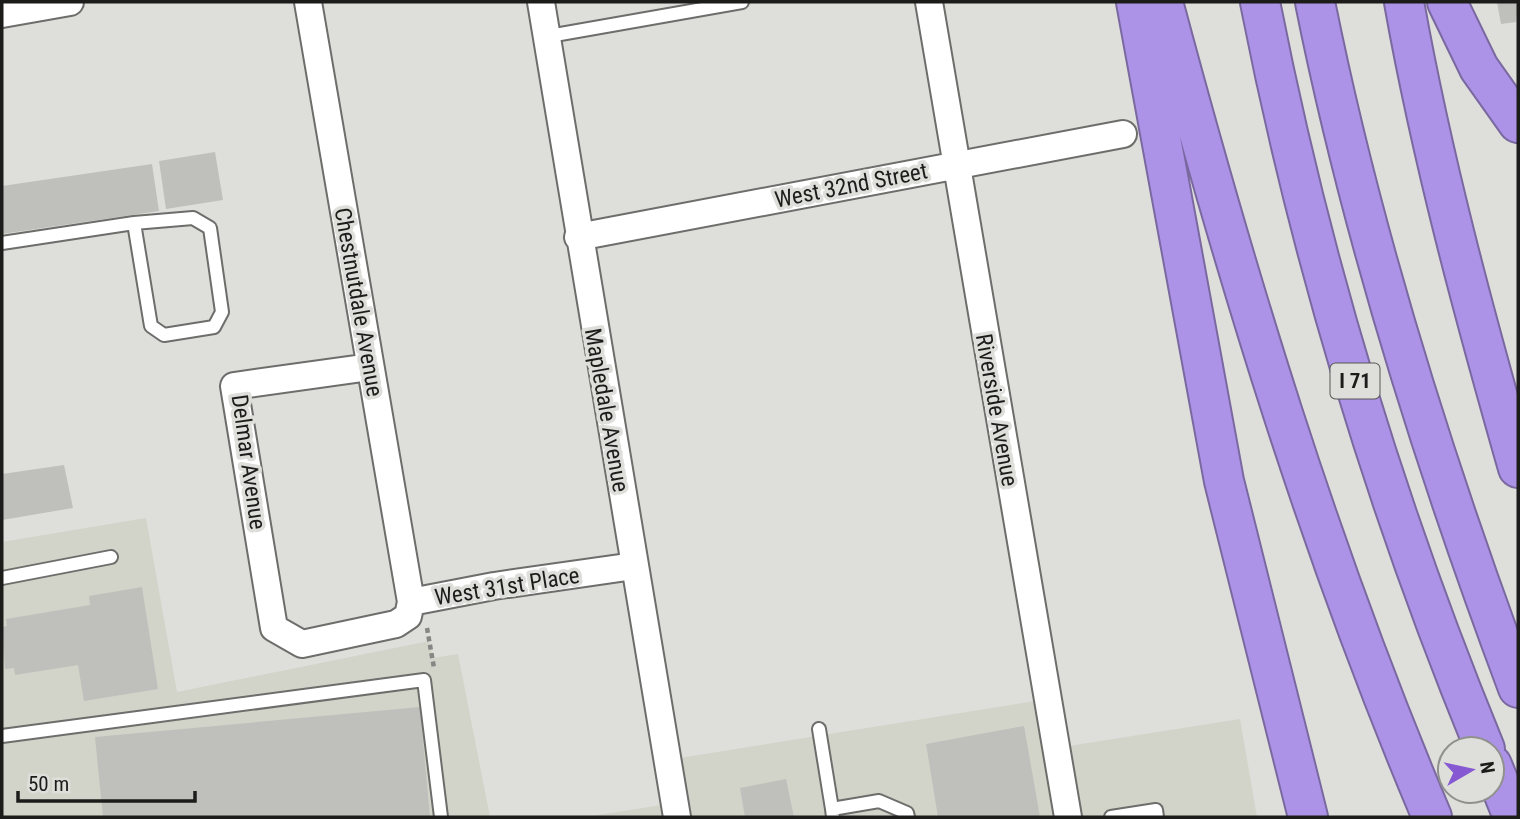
<svg xmlns="http://www.w3.org/2000/svg" width="1520" height="819" viewBox="0 0 1520 819" font-family="'Roboto Condensed',sans-serif">
<style>
.built{fill:#d2d4c9}
.building{fill:#bfc0bc}
.lines{fill:none;stroke-linecap:round;stroke-linejoin:round}
.service-casing{stroke:#6d6e6b;stroke-width:16}
.minor-casing{stroke:#6d6e6b;stroke-width:30}
.motorway-casing{stroke:#7a69a0;stroke-width:42}
.path{stroke:#868684;stroke-width:4.5;stroke-dasharray:5 3.5;stroke-linecap:butt}
.service{stroke:#fff;stroke-width:12}
.minor{stroke:#fff;stroke-width:26}
.motorway{stroke:#ad93e7;stroke-width:38}
.labels{text-anchor:middle;stroke-width:7;stroke-linejoin:round;paint-order:stroke}
.shield{fill:#dedfdb;stroke:#565655;stroke-width:2}
.shield-label{font-size:21px;font-weight:bold;fill:#1c1c1b}
.street-label{font-size:23px;fill:#1c1c1b;stroke:#dedfdb}
</style>
<rect width="100%" height="100%" fill="#dedfdb"/>
<path class="built" d="M 146,518 L 177,692 L 429,641 L 433,658 L 458,654 L 490,817 L 2,817 L 2,542 Z
M 1047,699 L 1056,748 L 1240,719 L 1257,817 L 585,817 L 674,803 L 667,760 Z"/>
<path class="building" d="M 1497,2 L 1518,2 L 1516,22 L 1501,24 Z
M 215,152 L 223,200 L 166,209 L 159,161 Z
M 152,164 L 159,211 L 2,234 L 2,186 Z
M 64,465 L 73,508 L 2,520 L 2,474 Z
M 142,587 L 158,689 L 84,701 L 78,665 L 15,675 L 14,668 L 5,669 L 2,627 L 7,626 L 6,619 L 90,605 L 89,596 Z
M 420,707 L 430,817 L 103,817 L 95,737 Z
M 1024,726 L 1040,817 L 938,817 L 926,744 Z
M 786,779 L 794,817 L 745,817 L 740,788 Z"/>
<g class="lines">
<defs>
<path id="service" d="M 549,36 L 742,2
M 2,243 L 134,223 L 193,218 L 210,228 L 222,312 L 214,327 L 164,335 L 151,326 L 134,223
M 2,578 L 111,557
M 819,729 L 832,809
M 2,736 L 424,680 L 441,817
M 833,817 L 832,809 L 879,801 L 907,813 L 908,817
M 1111,817 L 1156,810 L 1157,817"/>
<path id="minor" d="M 308,2 L 411,602 L 408,616 L 396,624 L 302,644 L 274,628 L 234,386 L 370,367
M 541,2 L 677,817
M 929,2 L 1068,817
M 2,14 L 70,2
M 578,237 L 1123,134
M 411,602 L 494,586 L 634,566"/>
<path id="motorway" d="M 1136,2 L 1224,481 L 1308,817
M 1163,2 C 1237,279 1320,553 1432,817
M 1260,2 C 1310,257 1386,508 1485,749
M 1315,2 C 1362,236 1434,464 1518,688
M 1404,2 C 1432,159 1474,314 1518,468
M 1447,2 L 1479,68 L 1518,123
M 1492,765 L 1513,817"/>
</defs>
<use href="#service" class="service-casing"/>
<use href="#minor" class="minor-casing"/>
<use href="#motorway" class="motorway-casing"/>
<path class="path" d="M 427,628 L 434,668"/>
<use href="#service" class="service"/>
<use href="#minor" class="minor"/>
<use href="#motorway" class="motorway"/>
</g>
<g class="labels">
<rect class="shield" x="1330.5" y="363.5" width="49" height="35" rx="5"/>
<g class="shield-label">
<text x="1355" y="388">I 71</text>
</g>
<g class="street-label">
<text transform="translate(851 185) rotate(-11)" y="8">West 32nd Street</text>
<text transform="translate(359 302) rotate(80)" y="8">Chestnutdale Avenue</text>
<text transform="translate(607 410) rotate(80)" y="8">Mapledale Avenue</text>
<text transform="translate(997 410) rotate(80)" y="8">Riverside Avenue</text>
<text transform="translate(249 462) rotate(82)" y="8">Delmar Avenue</text>
<text transform="translate(507 586) rotate(-9)" y="8">West 31st Place</text>
</g>
</g>
<rect width="1520" height="819" fill="none" stroke="#1c1c1b" stroke-width="7"/>
<g transform="translate(1471 770) rotate(81)"><circle r="33" fill="#dedfdb" stroke="#90918e" stroke-width="2"/>
<path d="M0-5L12 26L0 18L-12 26Z" fill="#8659d2"/>
<text y="-10" font-size="19" font-weight="bold" text-anchor="middle" fill="#1c1c1b">N</text>
</g>
<path d="M18 791v10h177v-10" fill="none" stroke="#1c1c1b" stroke-width="3.5"/>
<text x="28" y="791" font-size="21" fill="#1c1c1b" stroke="#dedfdb" stroke-width="5" paint-order="stroke">50 m</text>
</svg>
